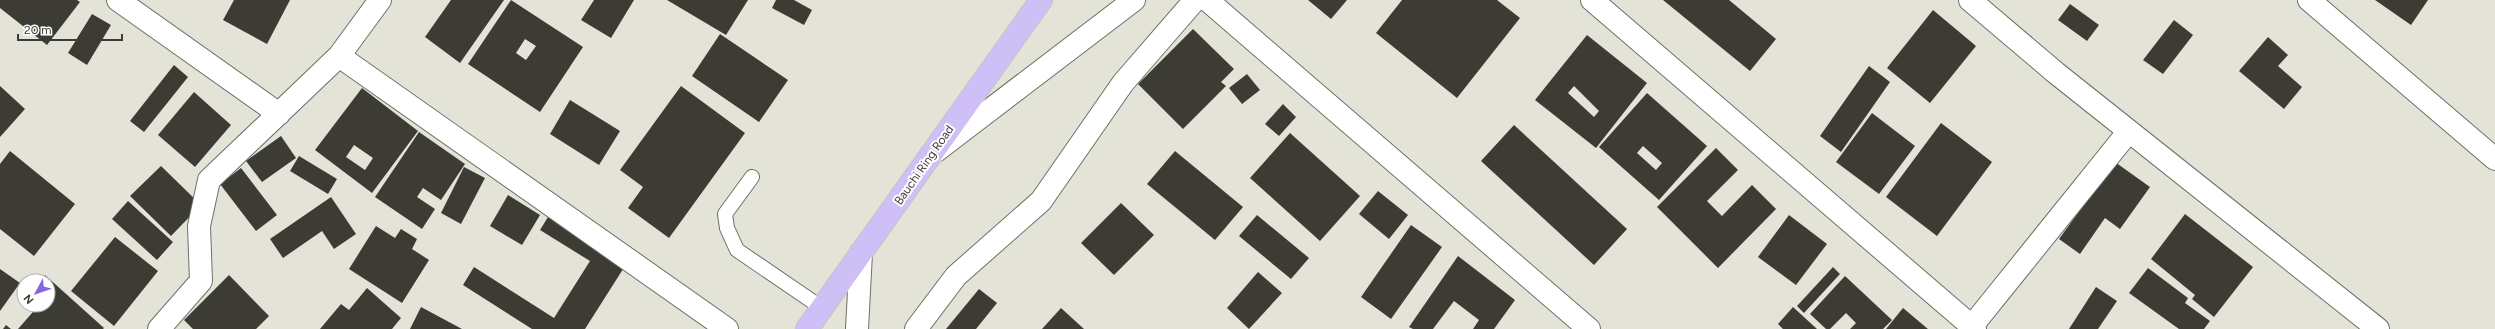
<svg xmlns="http://www.w3.org/2000/svg" width="2495" height="329" viewBox="0 0 2495 329" font-family="Figtree,sans-serif">
<style>
.building{fill:#3d3c34;fill-rule:evenodd}
.lines{fill:none;stroke-linecap:round;stroke-linejoin:round}
.lane-casing{stroke:#706f66;stroke-width:16}
.street-casing{stroke:#706f66;stroke-width:24}
.primary-casing{stroke:#c4c4c3;stroke-width:24}
.lane{stroke:#fff;stroke-width:14}
.street{stroke:#fff;stroke-width:22}
.primary{stroke:#cebff7;stroke-width:22}
.labels{text-anchor:middle;stroke-width:4;stroke-linejoin:round;paint-order:stroke}
.street-label{font-size:12px;fill:#3c3b37;stroke:#fff}
</style>
<rect width="100%" height="100%" fill="#e4e3d8"/>
<path class="building" d="M 0,0 L 77,0 L 80,2 L 47,45 L 0,8 Z
M 234,0 L 290,0 L 267,44 L 223,20 Z
M 451,0 L 504,0 L 460,63 L 425,37 Z
M 511,0 L 583,47 L 540,112 L 468,64 ZM 525,39 L 536,46 L 526,60 L 516,53 Z
M 594,0 L 634,0 L 611,38 L 581,20 Z
M 667,0 L 748,0 L 726,35 Z
M 776,0 L 794,0 L 812,10 L 804,25 L 772,8 Z
M 1308,0 L 1347,0 L 1331,19 Z
M 1402,0 L 1497,0 L 1520,18 L 1457,98 L 1376,33 Z
M 1663,0 L 1729,0 L 1776,39 L 1750,71 Z
M 2375,0 L 2428,0 L 2411,25 Z
M 2070,4 L 2099,25 L 2087,41 L 2058,20 Z
M 1933,10 L 1976,46 L 1930,103 L 1887,68 Z
M 92,14 L 111,25 L 87,65 L 68,53 Z
M 2174,20 L 2193,35 L 2163,74 L 2143,60 Z
M 1193,29 L 1234,69 L 1221,82 L 1226,86 L 1183,129 L 1138,84 Z
M 720,34 L 788,80 L 759,122 L 692,76 Z
M 1587,35 L 1647,83 L 1596,148 L 1535,100 ZM 1574,86 L 1599,111 L 1594,117 L 1568,93 Z
M 2268,37 L 2288,55 L 2278,66 L 2302,87 L 2284,109 L 2239,71 Z
M 174,65 L 188,77 L 144,132 L 130,121 Z
M 1869,66 L 1890,82 L 1841,152 L 1820,136 Z
M 1247,74 L 1260,90 L 1242,104 L 1229,88 Z
M 0,86 L 25,109 L 0,137 Z
M 681,86 L 745,133 L 669,238 L 628,208 L 643,187 L 620,170 Z
M 362,88 L 418,131 L 372,193 L 315,150 ZM 354,145 L 373,158 L 365,170 L 346,157 Z
M 194,92 L 231,125 L 195,167 L 158,135 Z
M 1647,93 L 1707,146 L 1659,200 L 1599,147 ZM 1643,146 L 1662,163 L 1656,170 L 1637,153 Z
M 570,100 L 620,131 L 599,165 L 550,134 Z
M 1283,104 L 1296,117 L 1279,136 L 1265,124 Z
M 1872,113 L 1915,146 L 1879,194 L 1836,162 Z
M 1941,123 L 1992,162 L 1937,236 L 1886,197 Z
M 1514,125 L 1627,229 L 1594,265 L 1481,161 Z
M 419,132 L 465,164 L 441,200 L 423,188 L 417,197 L 435,209 L 422,229 L 375,197 Z
M 1290,133 L 1360,196 L 1320,241 L 1250,178 Z
M 281,136 L 296,158 L 262,182 L 246,161 Z
M 1716,148 L 1738,170 L 1707,201 L 1722,216 L 1752,185 L 1776,209 L 1718,268 L 1657,207 Z
M 10,151 L 75,204 L 34,256 L 0,229 L 0,164 Z
M 1175,151 L 1243,207 L 1215,240 L 1147,184 Z
M 299,156 L 337,179 L 328,194 L 290,171 Z
M 2115,162 L 2150,187 L 2120,229 L 2105,218 L 2080,254 L 2059,239 Z
M 161,166 L 201,205 L 171,236 L 130,196 Z
M 464,167 L 485,178 L 461,224 L 441,213 Z
M 241,168 L 277,215 L 256,231 L 220,184 Z
M 1378,191 L 1408,215 L 1389,239 L 1359,214 Z
M 508,195 L 540,215 L 522,245 L 490,226 Z
M 331,197 L 356,234 L 334,249 L 322,231 L 283,258 L 270,239 Z
M 128,201 L 173,242 L 157,260 L 112,219 Z
M 1121,203 L 1154,235 L 1114,275 L 1081,243 Z
M 2185,214 L 2253,267 L 2214,317 L 2192,299 L 2195,295 L 2151,259 Z
M 1257,215 L 1309,258 L 1291,279 L 1239,236 Z
M 1789,215 L 1827,244 L 1796,285 L 1758,257 Z
M 548,217 L 625,266 L 585,329 L 532,329 L 463,285 L 474,267 L 554,318 L 590,261 L 540,230 Z
M 1411,225 L 1442,247 L 1391,319 L 1361,297 Z
M 376,226 L 395,238 L 401,229 L 417,239 L 412,249 L 429,260 L 402,303 L 349,269 Z
M 115,237 L 158,271 L 114,326 L 71,291 Z
M 1458,256 L 1515,300 L 1494,329 L 1473,329 L 1479,320 L 1454,301 L 1433,329 L 1413,329 L 1409,327 Z
M 1833,267 L 1840,274 L 1804,313 L 1797,306 Z
M 2148,268 L 2188,298 L 2185,303 L 2210,321 L 2204,329 L 2179,329 L 2129,293 Z
M 0,269 L 20,283 L 0,311 Z
M 1258,272 L 1282,293 L 1249,329 L 1227,308 Z
M 45,275 L 104,328 L 103,329 L 18,329 L 39,305 L 48,305 L 48,281 L 40,281 Z
M 229,275 L 269,316 L 256,329 L 193,329 L 184,320 Z
M 1845,276 L 1892,320 L 1883,329 L 1850,329 L 1856,323 L 1846,313 L 1830,329 L 1826,329 L 1810,314 Z
M 2096,287 L 2117,301 L 2098,329 L 2069,329 Z
M 367,288 L 401,318 L 392,329 L 320,329 L 341,304 L 349,310 Z
M 979,289 L 997,303 L 976,329 L 946,329 Z
M 421,307 L 462,329 L 410,329 Z
M 1793,307 L 1817,329 L 1783,329 L 1778,324 Z
M 1061,308 L 1084,329 L 1042,329 Z
M 1903,308 L 1928,329 L 1886,329 Z
M 6,325 L 11,329 L 3,329 Z"/>
<g class="lines">
<defs>
<path id="lane" d="M 752,177 L 725,214 L 727,228 L 737,250 L 822,308"/>
<path id="street" d="M 118,0 L 279,114
M 1207,0 L 1589,329
M 1592,0 L 1975,329
M 1970,0 L 2056,73 L 2378,329
M 2309,0 L 2495,159
M 339,56 L 727,329
M 936,151 L 1134,0
M 1972,326 L 2129,131
M 159,329 L 201,281 L 199,226 L 209,180 L 339,56 L 380,0
M 857,329 L 861,253
M 916,329 L 956,276 L 1041,201 L 1123,83 L 1195,0"/>
<path id="primary" d="M 807,329 L 1041,0"/>
</defs>
<use href="#lane" class="lane-casing"/>
<use href="#street" class="street-casing"/>
<use href="#primary" class="primary-casing"/>
<use href="#lane" class="lane"/>
<use href="#street" class="street"/>
<use href="#primary" class="primary"/>
</g>
<g class="labels">
<g class="street-label">
<text transform="translate(924 165) rotate(-55)" y="4">Bauchi Ring Road</text>
</g>
</g>
<g transform="translate(36 293) rotate(230)"><circle r="19" fill="#ffffff" stroke="#b1b1af"/>
<path d="M0-3L7 15L0 10L-7 15Z" fill="#8a63de"/>
<text y="-6" font-size="11" font-weight="bold" text-anchor="middle" fill="#3c3b37">N</text>
</g>
<path d="M18 34v6h104v-6" fill="none" stroke="#3c3b37" stroke-width="2"/>
<text x="24" y="34" font-size="12" fill="#3c3b37" stroke="#ffffff" stroke-width="3" paint-order="stroke">20 m</text>
</svg>
